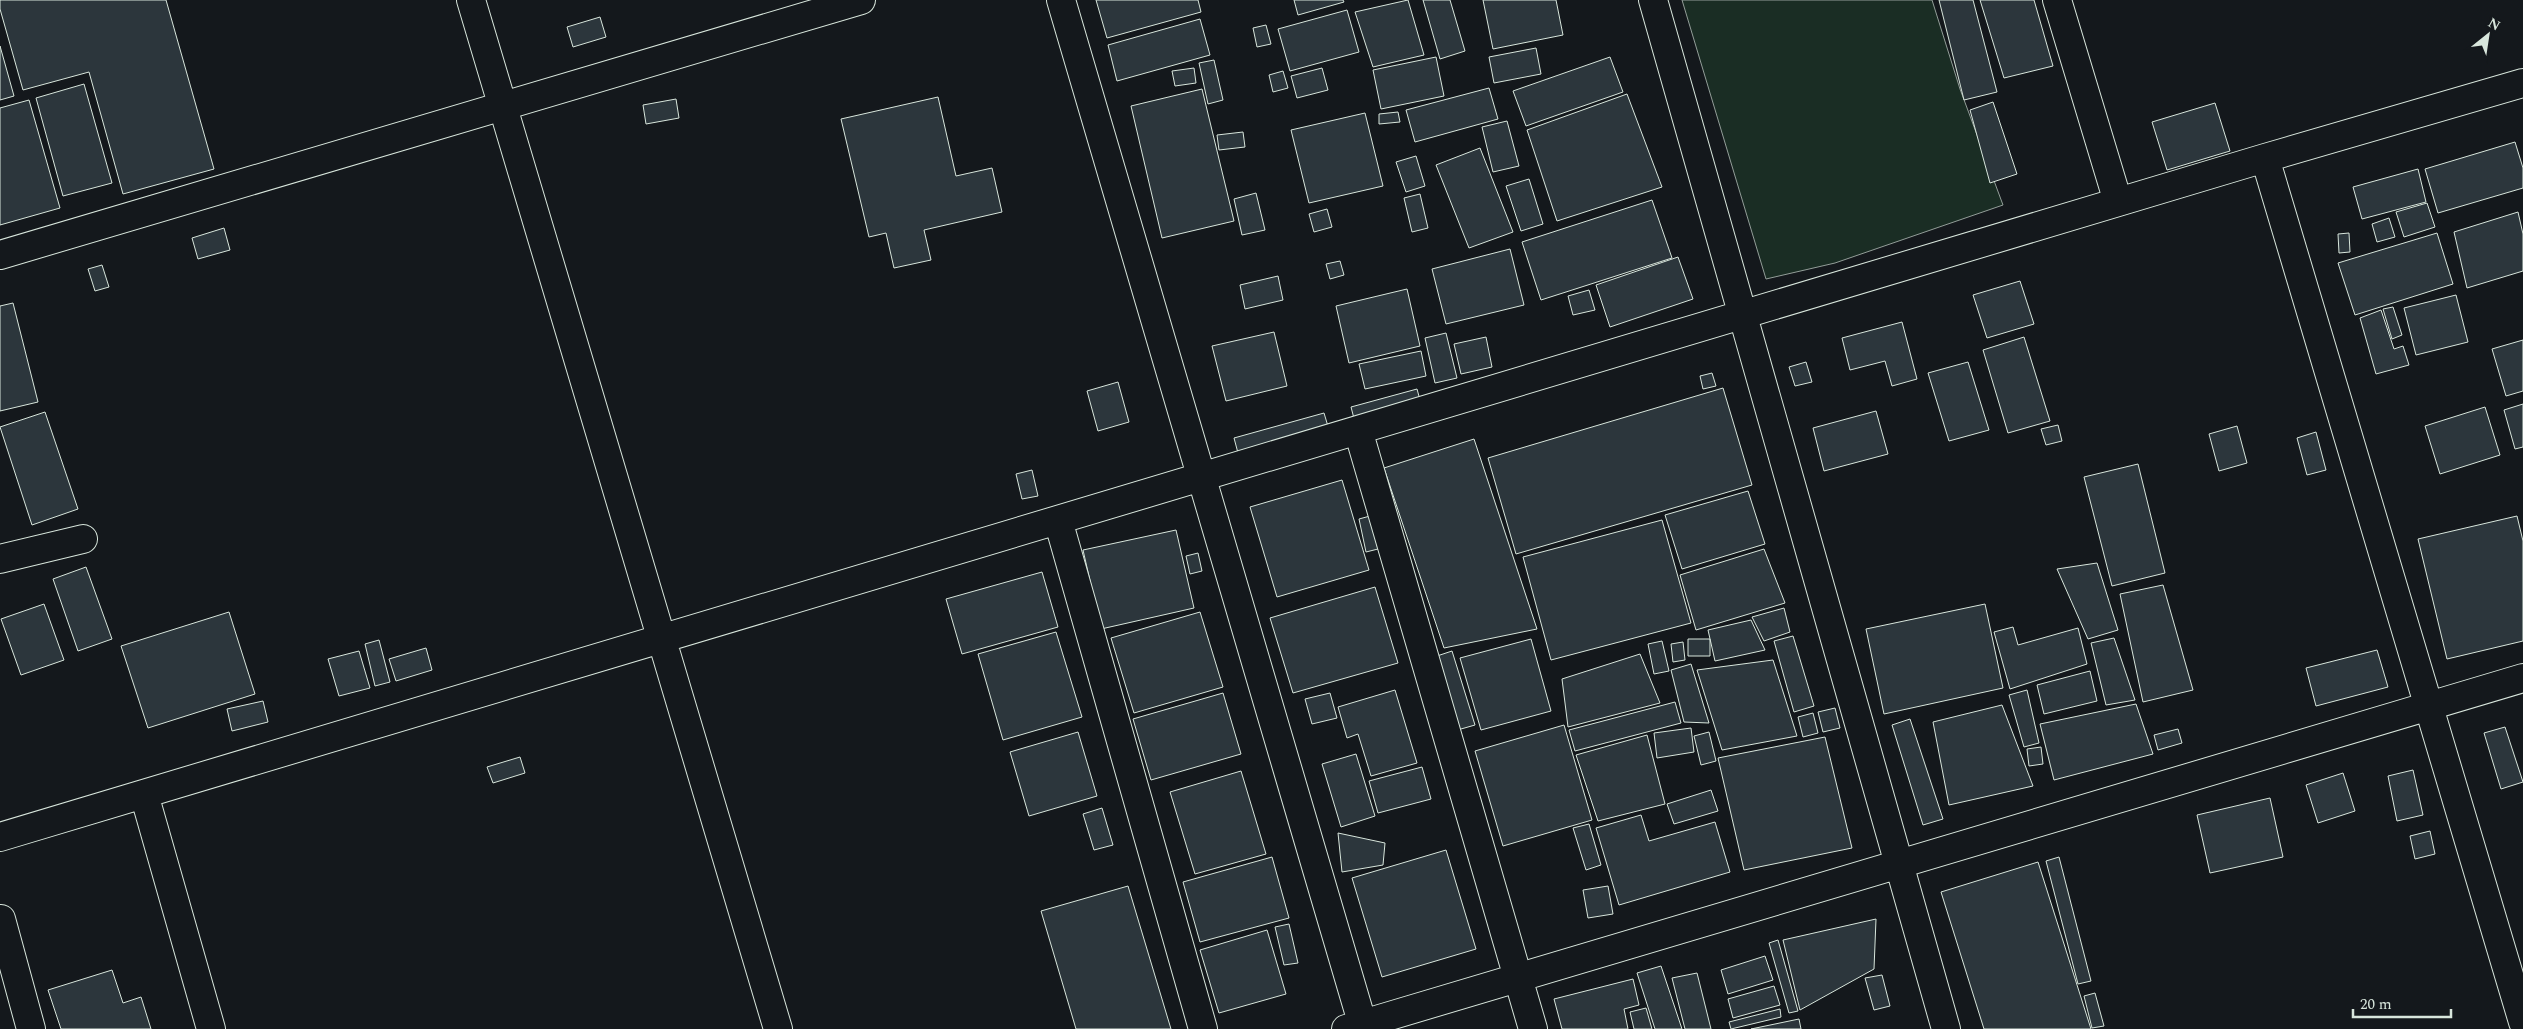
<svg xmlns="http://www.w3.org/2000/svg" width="2523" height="1029" viewBox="0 0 2523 1029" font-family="Spectral,serif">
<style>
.green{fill:#1a2d24;stroke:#939e99}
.building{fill:#2c363c;stroke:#d8e6dc}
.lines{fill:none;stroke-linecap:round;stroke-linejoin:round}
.minor-casing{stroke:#d8e6dc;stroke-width:30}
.minor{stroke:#14181c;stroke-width:28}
</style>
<rect width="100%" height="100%" fill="#14181c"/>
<path class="green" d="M 1682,0 L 1932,0 L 1960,89 L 2003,205 L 1835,263 L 1766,279 Z"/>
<path class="building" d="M 0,0 L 166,0 L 214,169 L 123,194 L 89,72 L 23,90 L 0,9 Z
M 1096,0 L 1198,0 L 1201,12 L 1107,38 Z
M 1294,0 L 1343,0 L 1344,2 L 1298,15 Z
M 1408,0 L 1424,55 L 1373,67 L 1355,12 Z
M 1423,0 L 1450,0 L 1465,51 L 1440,59 Z
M 1483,0 L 1556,0 L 1563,35 L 1493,49 Z
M 1939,0 L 1973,0 L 1997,92 L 1964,100 Z
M 1980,0 L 2034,0 L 2053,66 L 2004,78 Z
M 1347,10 L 1359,52 L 1290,71 L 1278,29 Z
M 600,17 L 606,37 L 573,47 L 567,27 Z
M 1200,19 L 1210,55 L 1117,81 L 1108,45 Z
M 1266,25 L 1271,44 L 1257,47 L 1253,28 Z
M 0,46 L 14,96 L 0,100 Z
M 1536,48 L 1541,74 L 1494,83 L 1489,57 Z
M 1436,57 L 1444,96 L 1381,109 L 1373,70 Z
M 1610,57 L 1623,92 L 1526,126 L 1513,91 Z
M 1214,60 L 1223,100 L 1208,104 L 1199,63 Z
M 1194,68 L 1196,83 L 1175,86 L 1172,71 Z
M 1322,68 L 1328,90 L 1297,98 L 1291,76 Z
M 1283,71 L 1288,88 L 1273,92 L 1269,75 Z
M 84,84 L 112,183 L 63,196 L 36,98 Z
M 1489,88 L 1498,119 L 1415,142 L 1406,110 Z
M 1202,89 L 1234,221 L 1162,238 L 1131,106 Z
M 1627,94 L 1662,187 L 1557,221 L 1527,130 Z
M 938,97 L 956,176 L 992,168 L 1002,212 L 924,230 L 931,260 L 894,268 L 886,233 L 869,237 L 841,119 Z
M 676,99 L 679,118 L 646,124 L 643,105 Z
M 29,100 L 60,208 L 0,225 L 0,108 Z
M 1993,102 L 2017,174 L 1990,183 L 1970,110 Z
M 2215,103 L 2230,151 L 2167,170 L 2152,122 Z
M 1398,112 L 1400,122 L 1379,124 L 1379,114 Z
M 1365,113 L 1383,186 L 1309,203 L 1291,130 Z
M 1507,121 L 1519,166 L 1493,172 L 1482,127 Z
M 1243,132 L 1245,147 L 1219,150 L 1217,135 Z
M 2515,142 L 2523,168 L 2523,188 L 2438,213 L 2425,169 Z
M 1480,148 L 1513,232 L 1469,248 L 1436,165 Z
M 1416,156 L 1425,186 L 1406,192 L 1396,162 Z
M 2418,169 L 2426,202 L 2362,219 L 2353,187 Z
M 1529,179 L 1543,224 L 1521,231 L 1506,186 Z
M 1256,193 L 1265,230 L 1242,235 L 1234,199 Z
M 1420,194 L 1428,228 L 1412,232 L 1404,198 Z
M 1652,200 L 1672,258 L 1541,300 L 1522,242 Z
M 2427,203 L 2435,227 L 2404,237 L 2396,212 Z
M 1327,209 L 1332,227 L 1314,232 L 1309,214 Z
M 2518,212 L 2523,234 L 2523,271 L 2467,288 L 2454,232 Z
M 2389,218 L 2395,237 L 2377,242 L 2372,224 Z
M 224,228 L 230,250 L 198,259 L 192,238 Z
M 2349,233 L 2350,252 L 2339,253 L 2338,234 Z
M 2437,233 L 2453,284 L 2355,315 L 2338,263 Z
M 1510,249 L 1524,305 L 1446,324 L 1432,269 Z
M 1678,257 L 1693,299 L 1610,327 L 1596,285 Z
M 1340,261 L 1344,275 L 1330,279 L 1326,264 Z
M 102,265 L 109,287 L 95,291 L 88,269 Z
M 1278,276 L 1283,300 L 1245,309 L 1240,285 Z
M 2020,281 L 2034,324 L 1987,338 L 1973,295 Z
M 1407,289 L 1420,346 L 1349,363 L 1336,306 Z
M 1589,290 L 1595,310 L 1573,315 L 1568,296 Z
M 2456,295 L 2468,342 L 2416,355 L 2404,308 Z
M 13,303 L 38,402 L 0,411 L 0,306 Z
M 2393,307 L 2402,335 L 2392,339 L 2383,309 Z
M 2381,310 L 2394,349 L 2403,346 L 2409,365 L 2376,374 L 2360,318 Z
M 1902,322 L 1917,379 L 1892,386 L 1885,361 L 1850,370 L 1842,338 Z
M 1274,332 L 1287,386 L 1226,401 L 1212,346 Z
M 1446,333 L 1457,378 L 1435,383 L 1425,338 Z
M 1486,337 L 1492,367 L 1461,374 L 1454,344 Z
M 2024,337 L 2050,421 L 2008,433 L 1983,350 Z
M 2523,340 L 2523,391 L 2506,396 L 2492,349 Z
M 1421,351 L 1426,376 L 1365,389 L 1359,364 Z
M 1806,362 L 1812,382 L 1795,386 L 1789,367 Z
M 1968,362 L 1989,430 L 1949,441 L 1928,373 Z
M 1712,373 L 1716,386 L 1703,389 L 1700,376 Z
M 1118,382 L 1129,422 L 1098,431 L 1087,391 Z
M 1723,388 L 1752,485 L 1516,554 L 1488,458 Z
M 1417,389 L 1423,411 L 1357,430 L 1351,407 Z
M 2523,404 L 2523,447 L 2515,449 L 2504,410 Z
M 2485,407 L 2500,455 L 2440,474 L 2425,426 Z
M 1876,411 L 1888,454 L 1824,471 L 1813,428 Z
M 45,412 L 78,509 L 32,525 L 0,427 Z
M 1324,413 L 1333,443 L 1242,468 L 1234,438 Z
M 2058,425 L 2062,441 L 2046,445 L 2041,429 Z
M 2237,426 L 2247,463 L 2219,471 L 2209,434 Z
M 2316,432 L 2326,470 L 2307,475 L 2297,438 Z
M 1474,439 L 1537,629 L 1444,648 L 1384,468 Z
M 2138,464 L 2165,573 L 2112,586 L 2084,477 Z
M 1032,470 L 1038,496 L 1022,499 L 1016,474 Z
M 1342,480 L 1369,570 L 1277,597 L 1250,507 Z
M 1748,491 L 1765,544 L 1682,569 L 1665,515 Z
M 1370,516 L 1378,549 L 1366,552 L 1359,519 Z
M 2517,516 L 2523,541 L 2523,641 L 2447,659 L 2418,539 Z
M 1662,520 L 1691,623 L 1551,660 L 1523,557 Z
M 1176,530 L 1194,608 L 1101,629 L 1083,550 Z
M 1764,549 L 1785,603 L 1696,630 L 1680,575 Z
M 1198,553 L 1202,571 L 1190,574 L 1186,556 Z
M 2097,563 L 2118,630 L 2088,639 L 2057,569 Z
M 86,567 L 112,639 L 78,651 L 53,579 Z
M 1042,572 L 1058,627 L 962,654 L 946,599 Z
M 2163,585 L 2193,690 L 2143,702 L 2120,594 Z
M 1375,587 L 1398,663 L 1293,693 L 1270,618 Z
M 44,604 L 64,660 L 21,675 L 1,619 Z
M 1985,604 L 2003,688 L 1884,714 L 1866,629 Z
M 1784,608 L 1790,632 L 1764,641 L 1752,617 Z
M 229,612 L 255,694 L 148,728 L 121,646 Z
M 1200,612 L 1223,687 L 1134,713 L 1111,638 Z
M 1751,620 L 1765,650 L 1715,661 L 1708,630 Z
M 2013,627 L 2018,645 L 2078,628 L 2087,664 L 2010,689 L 1994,632 Z
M 1056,632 L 1082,717 L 1003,740 L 978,654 Z
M 1793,636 L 1814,706 L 1794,712 L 1774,641 Z
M 2114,638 L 2135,700 L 2106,705 L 2091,643 Z
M 1531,639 L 1551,711 L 1481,730 L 1460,658 Z
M 1688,639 L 1710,639 L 1710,656 L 1688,656 Z
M 379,640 L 390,682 L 375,686 L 365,644 Z
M 1662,641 L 1669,671 L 1654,674 L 1648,644 Z
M 1683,642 L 1685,660 L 1673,662 L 1671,644 Z
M 426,648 L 432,670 L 396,681 L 389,659 Z
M 2377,650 L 2388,687 L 2316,706 L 2306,668 Z
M 359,651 L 370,688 L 339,696 L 328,659 Z
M 1452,651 L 1475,725 L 1454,731 L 1431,658 Z
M 1640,654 L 1660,703 L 1568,727 L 1562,679 Z
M 1773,660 L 1797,736 L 1722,750 L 1697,670 Z
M 1691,664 L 1709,723 L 1684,722 L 1671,670 Z
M 2090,671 L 2097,701 L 2044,714 L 2037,685 Z
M 1395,690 L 1417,763 L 1371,776 L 1358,734 L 1347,738 L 1338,707 Z
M 2027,690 L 2039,743 L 2024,747 L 2009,695 Z
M 1223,693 L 1241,754 L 1151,780 L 1133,719 Z
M 1330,693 L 1337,718 L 1312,724 L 1305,699 Z
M 263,701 L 268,722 L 232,731 L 227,709 Z
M 1675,702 L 1681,723 L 1575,751 L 1569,730 Z
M 2136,704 L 2153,754 L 2054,780 L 2040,724 Z
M 2002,705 L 2033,786 L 1949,805 L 1933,722 Z
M 1835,708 L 1840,728 L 1823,732 L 1818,712 Z
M 1813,713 L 1818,733 L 1803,737 L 1798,717 Z
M 1910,719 L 1943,819 L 1923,825 L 1892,725 Z
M 1564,725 L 1592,820 L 1503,846 L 1475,751 Z
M 2505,727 L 2523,782 L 2501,789 L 2484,733 Z
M 1691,728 L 1694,752 L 1657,758 L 1654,733 Z
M 2178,729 L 2182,743 L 2158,750 L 2154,735 Z
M 1078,732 L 1097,796 L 1029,816 L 1010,752 Z
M 1709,732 L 1716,761 L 1701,765 L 1694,736 Z
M 1647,735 L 1665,804 L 1598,821 L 1576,755 Z
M 1825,737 L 1852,848 L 1744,870 L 1718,758 Z
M 2041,747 L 2043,764 L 2029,766 L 2027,749 Z
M 1356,754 L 1375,816 L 1341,827 L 1322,764 Z
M 520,757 L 525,773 L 493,783 L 487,767 Z
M 1422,767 L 1431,799 L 1378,813 L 1369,781 Z
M 2413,770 L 2423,815 L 2397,821 L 2388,776 Z
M 1241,771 L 1266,854 L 1195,874 L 1170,792 Z
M 2343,773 L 2355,811 L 2318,823 L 2306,785 Z
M 1711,790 L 1718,811 L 1674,824 L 1667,804 Z
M 2270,798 L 2283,857 L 2210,873 L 2197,815 Z
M 1102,808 L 1113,845 L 1094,850 L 1083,814 Z
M 1641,815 L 1649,841 L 1715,822 L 1730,872 L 1619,905 L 1596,828 Z
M 1589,824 L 1601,865 L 1586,870 L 1573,828 Z
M 2430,831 L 2435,854 L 2415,859 L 2410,836 Z
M 1338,833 L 1385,843 L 1383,865 L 1342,872 Z
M 1446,850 L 1476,949 L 1382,977 L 1352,878 Z
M 1272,857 L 1289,918 L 1200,942 L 1183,882 Z
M 2059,857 L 2091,981 L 2078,984 L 2046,861 Z
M 2038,862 L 2091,1029 L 1984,1029 L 1941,892 Z
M 1128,886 L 1171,1029 L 1076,1029 L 1041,911 Z
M 1608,886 L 1613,914 L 1588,918 L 1583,890 Z
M 1876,919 L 1874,969 L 1800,1010 L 1783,940 Z
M 1289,924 L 1298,963 L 1284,965 L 1275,927 Z
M 1267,930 L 1286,994 L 1219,1013 L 1200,950 Z
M 1778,940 L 1798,1011 L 1789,1013 L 1769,943 Z
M 1765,956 L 1773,980 L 1728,994 L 1721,970 Z
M 1661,966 L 1682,1029 L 1655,1029 L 1637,973 Z
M 112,970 L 123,1003 L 141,997 L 151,1029 L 61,1029 L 48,990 Z
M 1697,973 L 1711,1029 L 1685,1029 L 1672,978 Z
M 1882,975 L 1890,1006 L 1874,1010 L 1865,978 Z
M 1633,979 L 1639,1005 L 1624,1009 L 1628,1029 L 1562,1029 L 1554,999 Z
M 1774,986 L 1780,1005 L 1733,1018 L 1728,999 Z
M 2095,993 L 2104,1026 L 2092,1028 L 2084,996 Z
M 1646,1008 L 1652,1029 L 1634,1029 L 1630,1012 Z
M 1780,1009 L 1781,1017 L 1731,1029 L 1729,1022 Z
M 1799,1019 L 1801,1029 L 1751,1029 Z"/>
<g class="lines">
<defs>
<path id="minor" d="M 471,0 L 778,1029
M 1061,0 L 1364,1029
M 1653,0 L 1946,1029
M 2057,0 L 2118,202
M 2265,158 L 2523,1022
M 0,255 L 861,0
M 1358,430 L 1533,1029
M 1058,520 L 1203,1029
M 0,559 L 83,539
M 144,794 L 211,1029
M 0,837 L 2265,158 L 2523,83
M 1,919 L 31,1029
M 1346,1029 L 2523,678"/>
</defs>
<use href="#minor" class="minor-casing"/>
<use href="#minor" class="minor"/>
</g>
<g transform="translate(2488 35) rotate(30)" stroke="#14181c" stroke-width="4" paint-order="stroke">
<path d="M0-4L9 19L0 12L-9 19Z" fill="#d8e6dc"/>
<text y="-8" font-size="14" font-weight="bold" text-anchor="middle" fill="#d8e6dc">N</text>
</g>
<path d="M2353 1009v8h98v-8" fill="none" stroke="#d8e6dc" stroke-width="2.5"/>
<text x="2360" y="1009" font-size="15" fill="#d8e6dc" stroke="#14181c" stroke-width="4" paint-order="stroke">20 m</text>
</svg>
